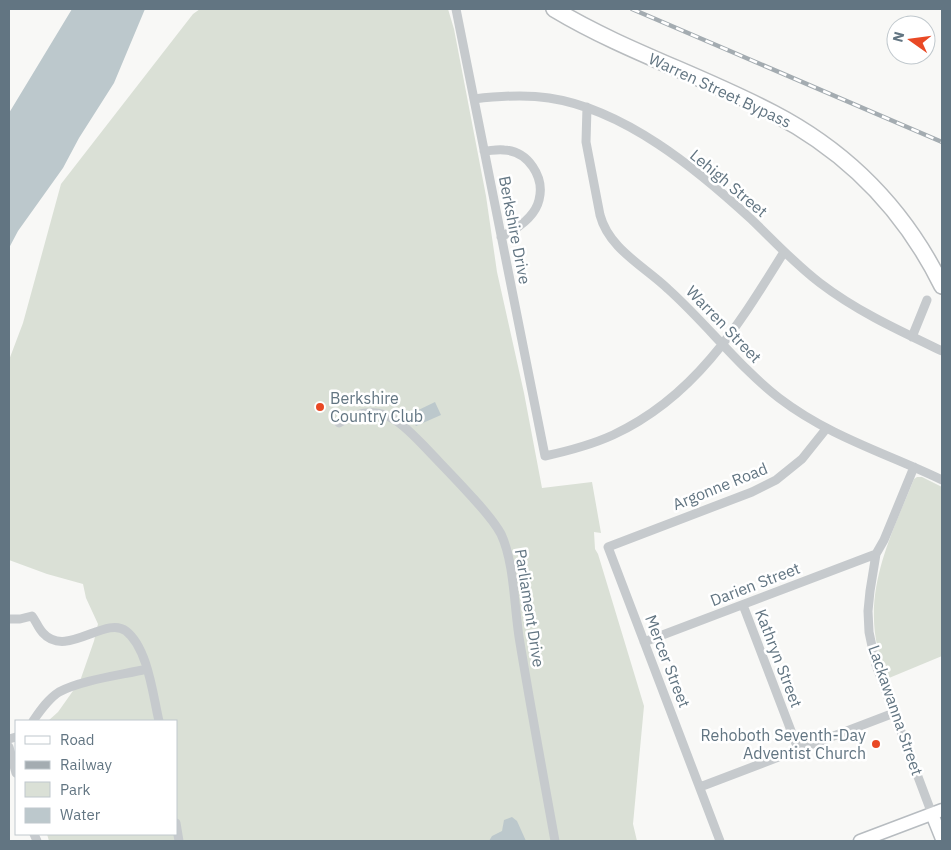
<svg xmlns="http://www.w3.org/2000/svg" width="951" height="850" viewBox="0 0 951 850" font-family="'IBM Plex Sans',sans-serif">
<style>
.green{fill:#dae0d6}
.water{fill:#bcc8cc}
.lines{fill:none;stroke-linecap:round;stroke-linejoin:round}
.primary-casing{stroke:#b7bcc0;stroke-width:15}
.highway-casing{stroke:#b8bcbf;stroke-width:18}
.street{stroke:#c6cacd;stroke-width:9}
.primary{stroke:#fff;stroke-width:12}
.highway{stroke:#fff;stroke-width:15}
.rail-casing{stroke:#a4acb1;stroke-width:4.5}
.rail{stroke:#fff;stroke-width:2.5;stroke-dasharray:8;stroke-linecap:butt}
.poi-dot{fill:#e94925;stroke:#fff;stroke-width:2}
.labels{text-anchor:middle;stroke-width:5;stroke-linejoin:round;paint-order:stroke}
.street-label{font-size:16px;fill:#627582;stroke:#fff}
.poi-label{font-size:16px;fill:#627582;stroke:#fff;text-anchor:start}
</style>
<rect width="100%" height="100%" fill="#f8f8f6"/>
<path class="green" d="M 200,9 L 448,9 L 454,29 L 486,196 L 497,272 L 524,393 L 542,488 L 592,482 L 601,533 L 594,532 L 595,549 L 598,554 L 644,706 L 633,824 L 637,841 L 49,841 L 47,834 L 176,834 L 176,721 L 48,721 L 58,712 L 80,681 L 94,641 L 98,624 L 86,598 L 83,584 L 47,574 L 9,560 L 9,360 L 23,323 L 61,184 L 193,14 Z
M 917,477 L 922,477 L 942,487 L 942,656 L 889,678 C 885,668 880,659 878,649 C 863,589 892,533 914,479 Z"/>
<path class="water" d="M 72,9 L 145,9 L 114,83 L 79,138 L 63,168 L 18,231 L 9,248 L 9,113 Z
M 435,402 L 441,415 L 416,426 L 408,415 Z
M 512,817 L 517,821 L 526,841 L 489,841 L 492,836 L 502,831 L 504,820 Z"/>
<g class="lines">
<defs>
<path id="primary" d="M 932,814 L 942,839
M 860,841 L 942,810"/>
<path id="highway" d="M 554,9 C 624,51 701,75 773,113 C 848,152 905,211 942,286"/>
</defs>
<use href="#primary" class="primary-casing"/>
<use href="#highway" class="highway-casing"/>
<path class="street" d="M 456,9 L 545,456 C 568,451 591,445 613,435 C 695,397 738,326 784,252
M 474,99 C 499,96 524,94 549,98 C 624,109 697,169 751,219 C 774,241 795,264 820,283 C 858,312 900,331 942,351
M 587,107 L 586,142 L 600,215 C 609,249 644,266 668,289 C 707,324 738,366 779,398 C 830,437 886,453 942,480
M 484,151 C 490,151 497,149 504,150 C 528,151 545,177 539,200 C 535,217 515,230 501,237
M 912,337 L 927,300
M 339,423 C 377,400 396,417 424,446 C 440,463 457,480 473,498 C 483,509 494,521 501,534 C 515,564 514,610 520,643 C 531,709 543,775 555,841
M 914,467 L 884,540 L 876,554 L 870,591 L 868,611 L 869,632 L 876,665 L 932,814
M 743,605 L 798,749
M 9,619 L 20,619 L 32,616 C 36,621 38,628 43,633 C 66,659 106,615 126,631 C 148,648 153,696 159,721
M 644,642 L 876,554
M 33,721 C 40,711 48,699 59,692 C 81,680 122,675 147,669
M 9,739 L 16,737
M 9,747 L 16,773
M 700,787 L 894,713
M 176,823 L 179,841
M 34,834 L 37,841
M 720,841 L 608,547 L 752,492 L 776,480 L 802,459 L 826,429"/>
<use href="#primary" class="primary"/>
<use href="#highway" class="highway"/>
<defs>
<path id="rail" d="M 632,9 L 942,142"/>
</defs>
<use href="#rail" class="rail-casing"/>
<use href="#rail" class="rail"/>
</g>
<g class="poi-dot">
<circle cx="320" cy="407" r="5"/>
<circle cx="876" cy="744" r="5"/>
</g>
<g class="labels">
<g class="street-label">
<text transform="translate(720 90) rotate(25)" y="6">Warren Street Bypass</text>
<text transform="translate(729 183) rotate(40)" y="6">Lehigh Street</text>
<text transform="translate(515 230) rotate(79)" y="6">Berkshire Drive</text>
<text transform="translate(724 324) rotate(46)" y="6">Warren Street</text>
<text transform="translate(720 486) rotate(-22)" y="6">Argonne Road</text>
<text transform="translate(755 584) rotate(-21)" y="6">Darien Street</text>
<text transform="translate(530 608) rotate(81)" y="6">Parliament Drive</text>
<text transform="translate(779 658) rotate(69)" y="6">Kathryn Street</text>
<text transform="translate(668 661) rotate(69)" y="6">Mercer Street</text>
<text transform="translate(896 710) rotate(71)" y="6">Lackawanna Street</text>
</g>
<g class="poi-label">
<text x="330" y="404">Berkshire<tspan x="330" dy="18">Country Club</tspan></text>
<text x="866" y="741" text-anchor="end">Rehoboth Seventh-Day<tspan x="866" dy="18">Adventist Church</tspan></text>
</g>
</g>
<rect width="951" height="850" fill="none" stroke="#627582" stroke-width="20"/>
<rect x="15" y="720" width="162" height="115" fill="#ffffff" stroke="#c0c8cd"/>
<rect x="25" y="736" width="25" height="8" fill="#ffffff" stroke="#c0c8cd"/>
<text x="60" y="745" font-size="15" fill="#627582">Road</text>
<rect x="25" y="761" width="25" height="8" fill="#a4acb1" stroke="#c0c8cd"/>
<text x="60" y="770" font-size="15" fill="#627582">Railway</text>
<rect x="25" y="782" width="25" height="15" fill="#dae0d6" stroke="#c0c8cd"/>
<text x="60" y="795" font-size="15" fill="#627582">Park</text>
<rect x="25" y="808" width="25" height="15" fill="#bcc8cc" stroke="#c0c8cd"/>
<text x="60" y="820" font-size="15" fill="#627582">Water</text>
<g transform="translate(911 40) rotate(284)"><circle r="24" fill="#ffffff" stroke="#c0c8cd"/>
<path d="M0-4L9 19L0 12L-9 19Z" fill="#e94925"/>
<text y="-8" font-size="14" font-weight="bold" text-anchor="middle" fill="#627582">N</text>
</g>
</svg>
